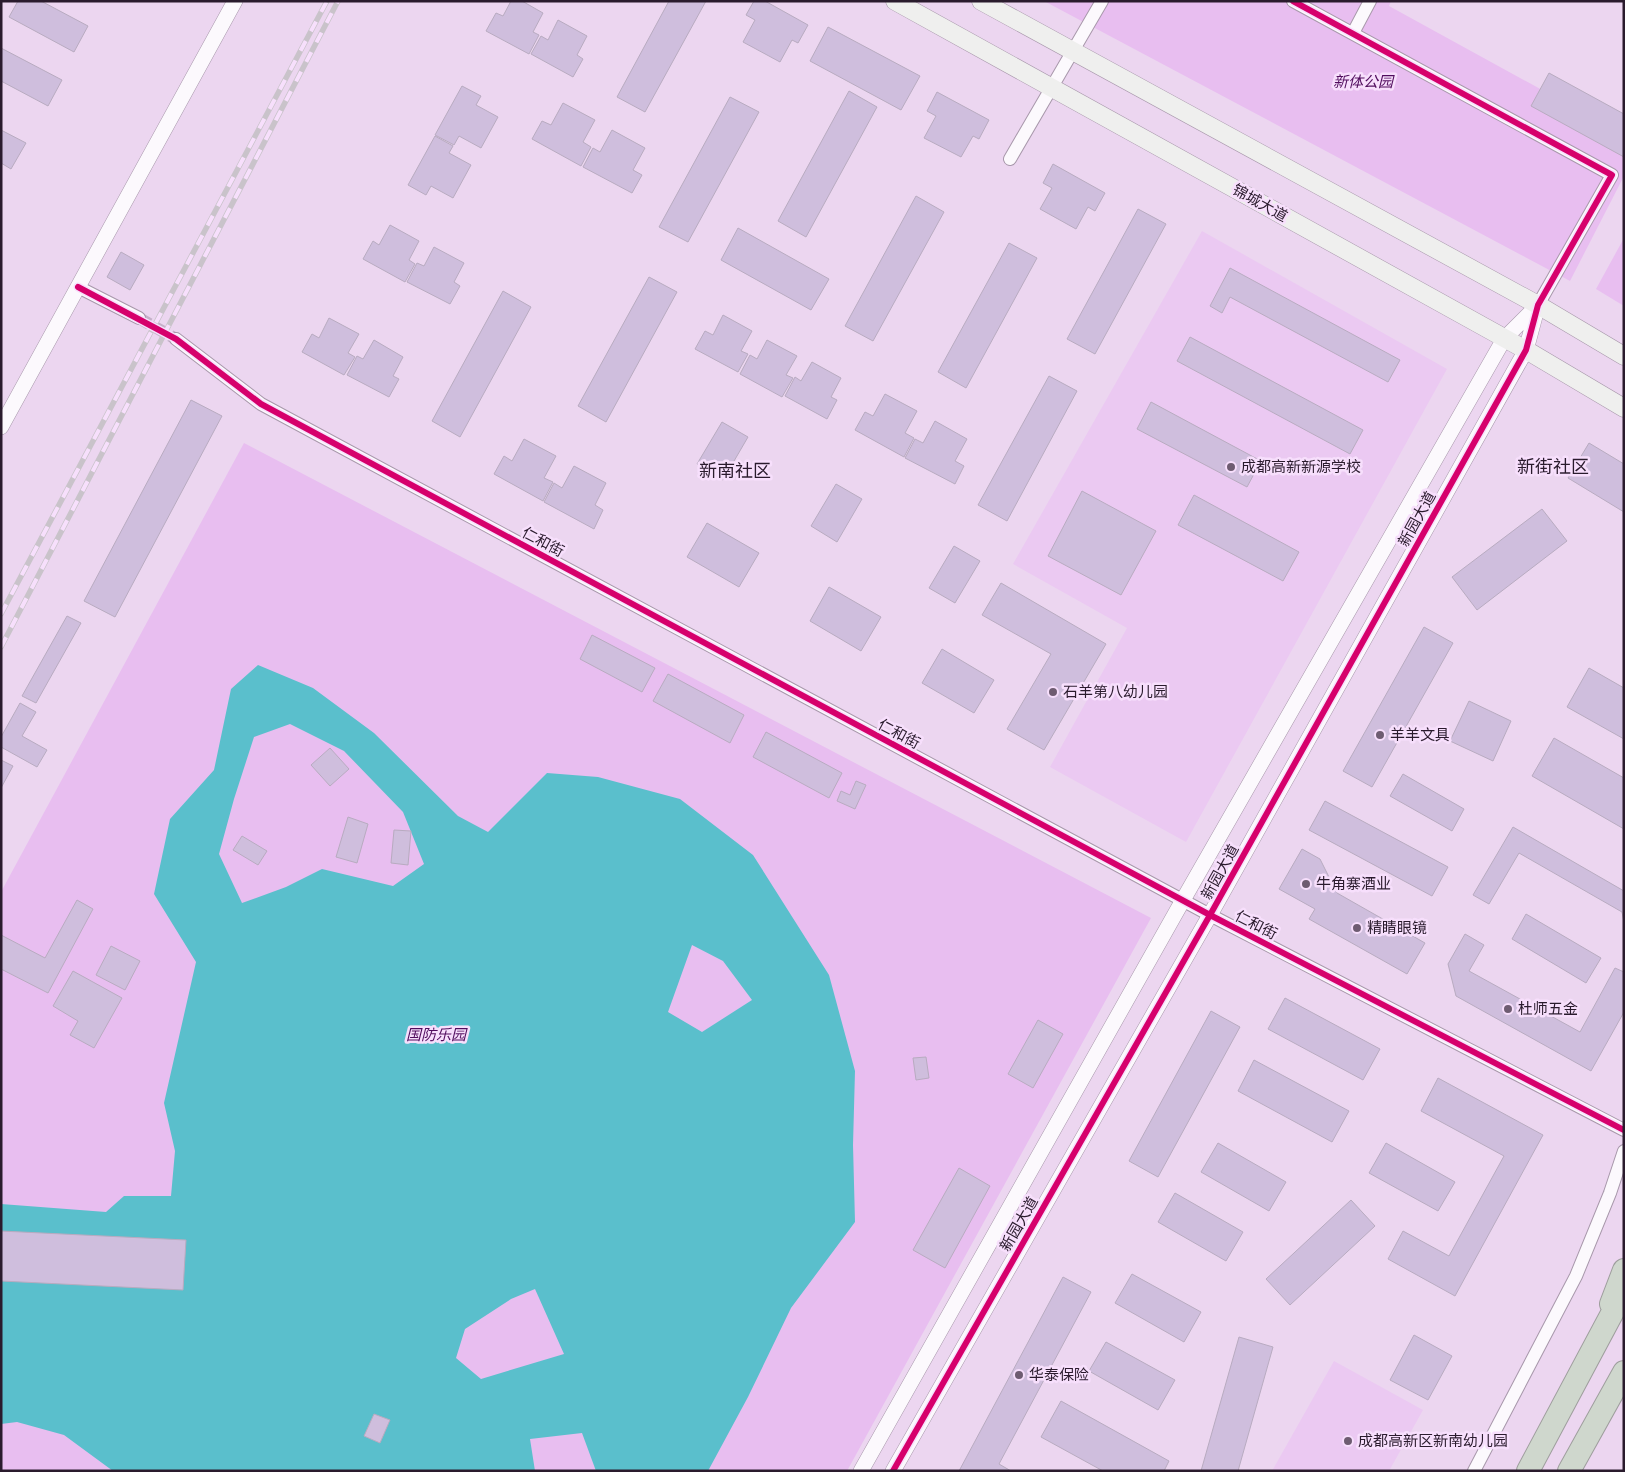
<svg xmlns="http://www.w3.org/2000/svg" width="1625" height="1472" viewBox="0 0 1625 1472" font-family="'Libre Baskerville','Noto Sans SC',serif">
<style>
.built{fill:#ebc9f2}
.green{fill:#e8bef0}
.water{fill:#5abfcc;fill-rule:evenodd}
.building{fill:#cfbedd;stroke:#b8abc0}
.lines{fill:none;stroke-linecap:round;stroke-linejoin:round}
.minor-tunnel{stroke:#c5b1c9;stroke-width:12;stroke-dasharray:12 6;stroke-linecap:butt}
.minor-casing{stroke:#a898ab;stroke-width:14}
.tertiary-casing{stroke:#a898ab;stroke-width:16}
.secondary-casing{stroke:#a898ab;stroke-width:19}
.motorway-casing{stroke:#9e9e9d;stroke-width:24}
.minor{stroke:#fcf9fd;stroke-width:12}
.tertiary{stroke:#fcf9fd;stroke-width:15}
.secondary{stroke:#efefee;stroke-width:18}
.motorway{stroke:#cfd7cd;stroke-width:22}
.rail-casing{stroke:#c9c3ca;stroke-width:5.5}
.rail{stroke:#f7dffc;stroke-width:4;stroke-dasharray:11;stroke-linecap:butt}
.cycleway-casing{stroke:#f7dffc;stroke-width:9}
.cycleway{stroke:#d6006c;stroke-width:6}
.poi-dot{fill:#6e5c71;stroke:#f7dffc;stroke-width:2}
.labels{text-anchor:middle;stroke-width:5;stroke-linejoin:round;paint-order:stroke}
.park-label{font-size:15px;font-style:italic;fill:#500c5d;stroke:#f7dffc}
.street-label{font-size:15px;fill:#2a1b2d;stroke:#f7dffc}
.poi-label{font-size:15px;fill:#2a1b2d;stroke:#f7dffc;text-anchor:start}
.quarter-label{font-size:18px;fill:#2a1b2d;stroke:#f7dffc}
</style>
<rect width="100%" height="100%" fill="#ecd6f0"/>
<path class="built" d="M 1202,231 L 1447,369 L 1186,842 L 1050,767 L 1127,628 L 1013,564 Z
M 1334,1361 L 1423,1410 L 1389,1471 L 1272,1471 Z"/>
<path class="green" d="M 1044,1 L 1391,1 L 1389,6 L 1624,135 L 1624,176 L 1570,281 Z
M 1624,238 L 1624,306 L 1596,289 Z
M 244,443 L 1151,918 L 847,1471 L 1,1471 L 1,892 Z"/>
<path class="water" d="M 258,665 L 313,688 L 374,733 L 458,816 L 488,832 L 547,773 L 598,777 L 680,799 L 753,855 L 829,975 L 855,1071 L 853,1145 L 855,1222 L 791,1308 L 748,1397 L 708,1471 L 596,1471 L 582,1433 L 530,1439 L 535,1471 L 113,1471 L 64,1435 L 17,1422 L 1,1424 L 1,1204 L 106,1212 L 124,1196 L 171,1196 L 175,1151 L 164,1103 L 196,962 L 154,894 L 170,819 L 214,770 L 231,689 ZM 290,724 L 344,751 L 403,812 L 424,864 L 393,886 L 322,869 L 286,887 L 242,903 L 219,854 L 234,799 L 254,737 ZM 692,945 L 723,961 L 752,1000 L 702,1032 L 668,1012 ZM 535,1289 L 564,1354 L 481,1379 L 456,1358 L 465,1329 L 511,1299 Z"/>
<path class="building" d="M 18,1 L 41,1 L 88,26 L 74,52 L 9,17 Z
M 511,1 L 522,1 L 543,13 L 533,32 L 539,35 L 529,54 L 486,31 L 496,13 L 503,16 Z
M 669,1 L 706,1 L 645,112 L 617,97 Z
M 754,1 L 765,1 L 808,25 L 798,43 L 792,40 L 780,62 L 743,42 L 755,20 L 746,15 Z
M 558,20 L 587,36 L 577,55 L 583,59 L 573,77 L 531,54 L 541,36 L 548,40 Z
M 828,27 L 920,76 L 901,110 L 810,61 Z
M 1,48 L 62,80 L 48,106 L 1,81 Z
M 1549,73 L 1624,114 L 1624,157 L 1531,106 Z
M 462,86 L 481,96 L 476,105 L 498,117 L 481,148 L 459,136 L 454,145 L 435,135 Z
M 849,91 L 877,107 L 806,237 L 778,221 Z
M 937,92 L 989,120 L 979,139 L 973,136 L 961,157 L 924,138 L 936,116 L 927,111 Z
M 730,97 L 759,112 L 688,242 L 659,227 Z
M 563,103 L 595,120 L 583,142 L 591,147 L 581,166 L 532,139 L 542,121 L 551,125 Z
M 1,130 L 26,143 L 11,169 L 1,163 Z
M 612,130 L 645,148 L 633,170 L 642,175 L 632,193 L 583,167 L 593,148 L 600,152 Z
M 435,136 L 453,146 L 449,153 L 471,165 L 453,198 L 431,186 L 426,195 L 408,185 Z
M 1053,164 L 1105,193 L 1095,211 L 1088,207 L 1076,229 L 1040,209 L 1052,188 L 1043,183 Z
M 916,196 L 944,212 L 873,341 L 845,326 Z
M 1138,209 L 1166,224 L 1095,354 L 1067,339 Z
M 390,225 L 419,241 L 409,260 L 415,264 L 405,282 L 363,259 L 373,241 L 379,245 Z
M 738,228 L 829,279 L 811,310 L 721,260 Z
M 1009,243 L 1037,258 L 966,388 L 938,372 Z
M 434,247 L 464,263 L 454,282 L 460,286 L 450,304 L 407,282 L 417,263 L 424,266 Z
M 121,252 L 144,265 L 130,290 L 107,277 Z
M 1230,268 L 1400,360 L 1388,382 L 1230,297 L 1222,313 L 1210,306 Z
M 649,277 L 677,292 L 606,422 L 578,406 Z
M 503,291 L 531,307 L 460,437 L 432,421 Z
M 723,315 L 752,331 L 741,351 L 748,354 L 738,372 L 695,349 L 705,331 L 713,335 Z
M 329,318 L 359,334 L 348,353 L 355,357 L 344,375 L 302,352 L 312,334 L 319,338 Z
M 1190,337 L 1363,430 L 1350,454 L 1177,361 Z
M 374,340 L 403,357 L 393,376 L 399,379 L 389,397 L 347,375 L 357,356 L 363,359 Z
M 767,340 L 797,356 L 786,375 L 793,378 L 782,397 L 740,374 L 750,355 L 757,359 Z
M 812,362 L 841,378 L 831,397 L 837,400 L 827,419 L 785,396 L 795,377 L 801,381 Z
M 1049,376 L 1077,391 L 1007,521 L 978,505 Z
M 885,394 L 917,411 L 905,433 L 914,438 L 904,457 L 855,430 L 865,412 L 873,416 Z
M 191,400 L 222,416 L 115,617 L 84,601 Z
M 1151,402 L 1261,461 L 1247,487 L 1137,429 Z
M 935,421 L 967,439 L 955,461 L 964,466 L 955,484 L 905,458 L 915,439 L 923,443 Z
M 722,422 L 748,437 L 723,480 L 697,464 Z
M 524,439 L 556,456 L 544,478 L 553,482 L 543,501 L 494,474 L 504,456 L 512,461 Z
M 1589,443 L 1624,464 L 1624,512 L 1568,478 Z
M 574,466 L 606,483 L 595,505 L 603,510 L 594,529 L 544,502 L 554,483 L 562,488 Z
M 836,484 L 862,499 L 837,542 L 811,526 Z
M 1082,491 L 1156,531 L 1121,595 L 1048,556 Z
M 1194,495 L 1299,552 L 1283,581 L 1178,525 Z
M 1542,509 L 1567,541 L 1477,610 L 1452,577 Z
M 707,523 L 759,553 L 739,587 L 687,557 Z
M 954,546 L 980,561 L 955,603 L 929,588 Z
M 1001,583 L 1106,644 L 1044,750 L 1007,729 L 1051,654 L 982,615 Z
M 829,587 L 881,617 L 861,651 L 810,621 Z
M 67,616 L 81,623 L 36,703 L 22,696 Z
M 1424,627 L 1453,643 L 1372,787 L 1343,771 Z
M 592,635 L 655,668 L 642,692 L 580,659 Z
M 942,649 L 994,680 L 974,713 L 922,683 Z
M 1589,668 L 1624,688 L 1624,739 L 1567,707 Z
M 668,674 L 744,715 L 730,743 L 653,701 Z
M 1469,701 L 1511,721 L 1493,761 L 1450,741 Z
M 20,703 L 36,712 L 22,736 L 47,750 L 37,767 L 1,747 L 1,737 Z
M 766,732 L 842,773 L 829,798 L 753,757 Z
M 1554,738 L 1624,778 L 1624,829 L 1532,776 Z
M 330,748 L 349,769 L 330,786 L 311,765 Z
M 1,760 L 13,766 L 1,788 Z
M 1403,774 L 1464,809 L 1452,831 L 1390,796 Z
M 856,781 L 866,785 L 855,809 L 837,801 L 841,791 L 850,795 Z
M 1325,801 L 1448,867 L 1432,896 L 1309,830 Z
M 348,817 L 368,824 L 357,863 L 336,857 Z
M 1513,827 L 1624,891 L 1624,922 L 1622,912 L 1519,853 L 1489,904 L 1473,895 Z
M 394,830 L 411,831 L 408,865 L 391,863 Z
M 242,836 L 267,851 L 258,865 L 233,850 Z
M 1302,849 L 1320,859 L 1337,893 L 1425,943 L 1407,974 L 1309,919 L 1315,909 L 1279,889 Z
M 77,900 L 93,909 L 48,993 L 1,969 L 1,935 L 45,958 Z
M 1526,914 L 1601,958 L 1586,983 L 1512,939 Z
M 1465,934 L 1484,945 L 1469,971 L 1580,1032 L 1615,968 L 1624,972 L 1624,1012 L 1591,1071 L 1456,996 L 1448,964 Z
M 111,946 L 140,961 L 125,990 L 96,975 Z
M 73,971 L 122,998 L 94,1048 L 70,1035 L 78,1021 L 53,1006 Z
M 1285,998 L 1380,1049 L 1363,1080 L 1268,1029 Z
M 1211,1011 L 1240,1027 L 1158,1177 L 1129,1161 Z
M 1038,1020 L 1063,1034 L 1033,1088 L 1008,1074 Z
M 926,1057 L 929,1078 L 916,1080 L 913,1058 Z
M 1254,1060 L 1349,1111 L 1332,1142 L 1238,1091 Z
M 1438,1078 L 1543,1135 L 1455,1296 L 1388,1259 L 1403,1231 L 1449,1256 L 1504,1156 L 1421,1111 Z
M 1218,1143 L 1286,1182 L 1269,1211 L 1201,1172 Z
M 1386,1143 L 1455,1182 L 1438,1211 L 1369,1173 Z
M 959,1168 L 990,1186 L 945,1268 L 913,1250 Z
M 1175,1193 L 1243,1232 L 1226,1261 L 1158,1222 Z
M 1351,1200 L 1375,1226 L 1290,1305 L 1266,1279 Z
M 1,1231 L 186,1240 L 183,1290 L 1,1281 Z
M 1132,1274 L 1201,1312 L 1184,1342 L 1115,1303 Z
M 1063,1277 L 1091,1292 L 999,1464 L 1011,1471 L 959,1471 Z
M 1414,1335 L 1452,1356 L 1428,1400 L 1390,1380 Z
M 1239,1337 L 1273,1347 L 1238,1471 L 1201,1471 Z
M 1106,1342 L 1175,1380 L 1158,1410 L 1089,1371 Z
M 1061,1401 L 1169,1461 L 1164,1471 L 1103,1471 L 1041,1437 Z
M 374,1414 L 390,1420 L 380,1443 L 364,1436 Z"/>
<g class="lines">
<path class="minor-tunnel" d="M 139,318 L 176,339"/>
<defs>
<path id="minor" d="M 1293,1 L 1612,175 L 1538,305
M 1353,33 L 1370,1
M 1010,159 L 1102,1
M 78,287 L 139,318
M 176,339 L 261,404 L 1210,915 L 1624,1130
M 1474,1471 L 1576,1276 L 1610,1193 L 1624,1151"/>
<path id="tertiary" d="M 1,427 L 235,1
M 861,1471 L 1183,900 L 1504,339 L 1538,305
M 893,1471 L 1210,915 L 1526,350 L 1538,305"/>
<path id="secondary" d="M 895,1 L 1526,350 L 1624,408
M 981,1 L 1538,305 L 1624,356"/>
<path id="motorway" d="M 1611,1304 L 1624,1270
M 1528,1471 L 1624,1291
M 1569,1471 L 1624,1372"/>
</defs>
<use href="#minor" class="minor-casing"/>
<use href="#tertiary" class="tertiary-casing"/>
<use href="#secondary" class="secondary-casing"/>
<use href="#motorway" class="motorway-casing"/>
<use href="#minor" class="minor"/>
<use href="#tertiary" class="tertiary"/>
<use href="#secondary" class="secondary"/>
<use href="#motorway" class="motorway"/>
<defs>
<path id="rail" d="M 1,614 L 327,1
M 1,647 L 338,1"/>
</defs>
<use href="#rail" class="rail-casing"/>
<use href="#rail" class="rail"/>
<defs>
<path id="cycleway" d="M 78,287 L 176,339 L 261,404 L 1210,915 L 1624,1130
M 893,1471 L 1210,915 L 1526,350 L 1538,305 L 1612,175 L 1293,1"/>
</defs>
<use href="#cycleway" class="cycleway-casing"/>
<use href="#cycleway" class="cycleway"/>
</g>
<g class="poi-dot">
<circle cx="1231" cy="467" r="5"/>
<circle cx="1053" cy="692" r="5"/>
<circle cx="1380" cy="735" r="5"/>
<circle cx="1306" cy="884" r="5"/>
<circle cx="1357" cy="928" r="5"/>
<circle cx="1508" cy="1009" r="5"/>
<circle cx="1019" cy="1375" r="5"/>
<circle cx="1348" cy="1441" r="5"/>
</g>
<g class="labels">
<g class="park-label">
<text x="1363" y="87">新体公园</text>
<text x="436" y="1040">国防乐园</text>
</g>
<g class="street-label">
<text transform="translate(1260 203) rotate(29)" y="5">锦城大道</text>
<text transform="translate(1417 519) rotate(-61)" y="5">新园大道</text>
<text transform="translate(543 542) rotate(28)" y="5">仁和街</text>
<text transform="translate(899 734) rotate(28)" y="5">仁和街</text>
<text transform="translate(1220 872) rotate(-61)" y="5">新园大道</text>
<text transform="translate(1256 925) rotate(27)" y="5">仁和街</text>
<text transform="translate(1019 1224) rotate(-60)" y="5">新园大道</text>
</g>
<g class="poi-label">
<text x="1241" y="472">成都高新新源学校</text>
<text x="1063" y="697">石羊第八幼儿园</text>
<text x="1390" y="740">羊羊文具</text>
<text x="1316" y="889">牛角寨酒业</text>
<text x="1367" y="933">精睛眼镜</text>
<text x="1518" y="1014">杜师五金</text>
<text x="1029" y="1380">华泰保险</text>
<text x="1358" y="1446">成都高新区新南幼儿园</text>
</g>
<g class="quarter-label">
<text x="1553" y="473">新街社区</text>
<text x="735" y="477">新南社区</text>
</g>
</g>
<rect width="1625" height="1472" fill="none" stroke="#2a1b2d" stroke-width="5"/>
</svg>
